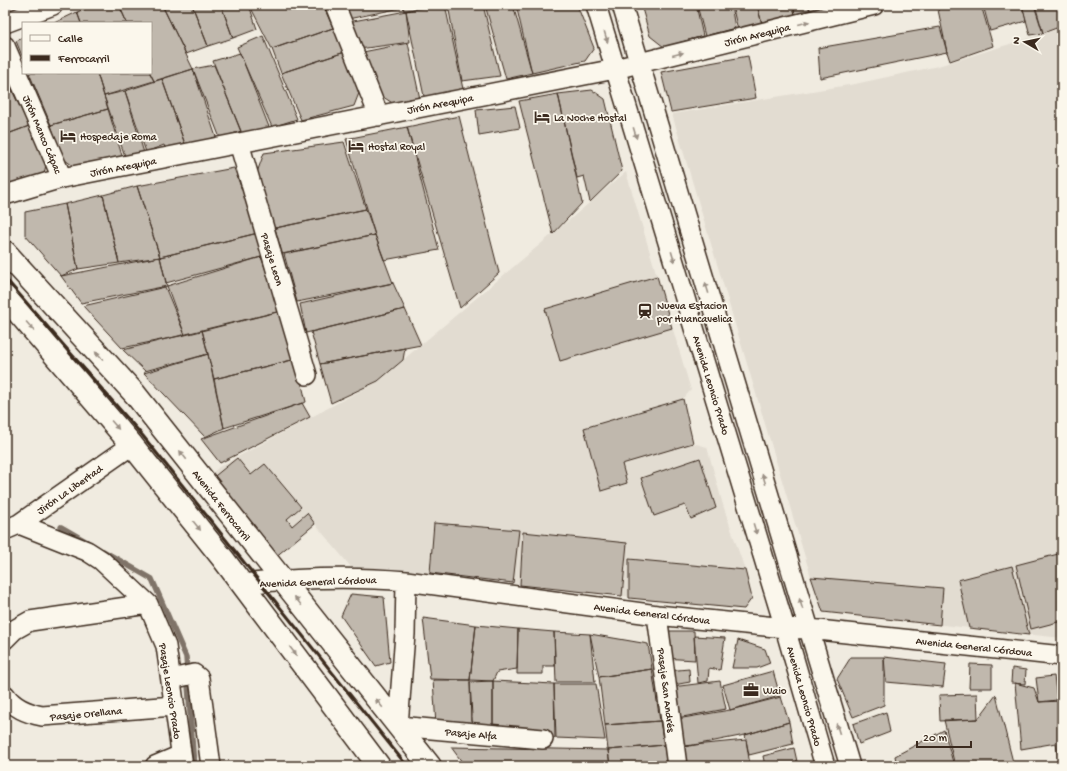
<svg xmlns="http://www.w3.org/2000/svg" width="1067" height="771" viewBox="0 0 1067 771" font-family="'Gochi Hand',sans-serif">
<style>
.built{fill:#e2dcd1}
.lines{fill:none;stroke-linecap:round;stroke-linejoin:round}
.stream{stroke:#7f7367;stroke-width:5.5}
.building{fill:#c0b8ad;stroke:#3b2a1e}
.minor-casing{stroke:#3b2a1e;stroke-width:22}
.major-casing{stroke:#3b2a1e;stroke-width:25}
.minor{stroke:#fbf7ec;stroke-width:19}
.major{stroke:#fbf7ec;stroke-width:22}
.rail{stroke:#3b2a1e;stroke-width:3}
.oneway{fill:#9b9085}
.labels{text-anchor:middle;stroke-width:3.5;stroke-linejoin:round;paint-order:stroke}
.street-label{font-size:11px;fill:#3b2a1e;stroke:#fbf7ec}
.poi-label{font-size:11px;fill:#3b2a1e;stroke:#fbf7ec;text-anchor:start}
</style>
<rect width="100%" height="100%" fill="#f0ebe0"/>
<filter id="ink" filterUnits="userSpaceOnUse"><feTurbulence type="fractalNoise" baseFrequency=".025" numOctaves="2"/><feDisplacementMap in="SourceGraphic" scale="8" xChannelSelector="R" yChannelSelector="G"/><feConvolveMatrix kernelMatrix="1 2 1 2 8 2 1 2 1" color-interpolation-filters="sRGB"/></filter>
<g filter="url(#ink)">
<path class="built" d="M 1062,28 L 1062,638 L 823,612 L 811,577 L 672,114 L 855,84 L 938,66 Z
M 626,172 L 691,390 L 683,399 L 693,443 L 707,447 L 723,505 L 745,570 L 752,598 L 744,609 L 520,585 L 513,583 L 430,573 L 351,567 L 315,524 L 274,558 L 208,477 L 219,467 L 378,381 Z"/>
<g class="lines">
<path class="stream" d="M 61,527 L 87,542
M 103,551 L 152,579 L 186,657 L 194,766"/>
</g>
<path class="building" d="M 96,5 L 119,5 L 127,23 L 81,23 L 77,12 Z
M 119,5 L 162,5 L 193,69 L 154,81 L 150,73 L 151,23 L 127,23 Z
M 162,5 L 192,5 L 208,46 L 186,54 Z
M 192,5 L 221,5 L 233,38 L 208,46 Z
M 221,5 L 249,5 L 257,29 L 233,38 Z
M 253,5 L 323,5 L 333,28 L 272,49 L 250,6 Z
M 343,5 L 400,5 L 401,8 L 348,19 Z
M 403,5 L 434,5 L 404,11 Z
M 434,5 L 445,5 L 463,89 L 425,101 L 406,11 Z
M 448,5 L 483,5 L 500,76 L 462,81 Z
M 485,5 L 513,5 L 532,73 L 506,79 Z
M 516,5 L 577,5 L 594,48 L 585,61 L 532,73 Z
M 641,5 L 696,5 L 703,36 L 664,47 L 650,36 Z
M 713,5 L 731,5 L 735,28 L 705,36 L 698,9 Z
M 732,5 L 757,5 L 762,24 L 738,30 Z
M 757,5 L 793,5 L 796,19 L 762,24 Z
M 793,5 L 808,5 L 811,15 L 796,19 Z
M 809,5 L 828,5 L 826,10 L 811,15 Z
M 937,5 L 981,5 L 993,46 L 950,61 L 947,52 Z
M 983,5 L 1022,5 L 1026,21 L 990,31 Z
M 1022,5 L 1034,5 L 1043,33 L 1030,35 Z
M 1035,5 L 1062,5 L 1062,26 L 1043,33 Z
M 406,11 L 410,42 L 359,49 L 348,22 Z
M 77,12 L 81,23 L 54,23 Z
M 940,27 L 947,52 L 820,78 L 818,48 Z
M 333,28 L 345,52 L 281,73 L 272,49 Z
M 263,36 L 297,119 L 272,127 L 237,47 Z
M 23,38 L 23,58 L 16,41 Z
M 408,43 L 420,99 L 397,106 L 374,91 L 358,53 Z
M 345,52 L 359,93 L 354,106 L 301,120 L 281,73 Z
M 240,53 L 271,132 L 243,137 L 213,61 Z
M 748,56 L 756,98 L 671,112 L 661,72 Z
M 214,65 L 241,131 L 220,138 L 193,69 Z
M 193,69 L 216,137 L 186,147 L 162,79 Z
M 29,73 L 97,73 L 108,109 L 51,125 Z
M 97,73 L 150,73 L 154,81 L 104,96 Z
M 162,79 L 186,147 L 167,153 L 164,145 L 146,152 L 125,91 Z
M 9,84 L 29,126 L 5,135 L 5,85 Z
M 592,90 L 605,99 L 622,171 L 590,202 L 584,176 L 577,178 L 558,94 Z
M 125,91 L 144,153 L 126,159 L 104,96 Z
M 558,94 L 582,203 L 553,234 L 519,101 Z
M 515,106 L 520,128 L 479,135 L 476,110 Z
M 108,109 L 123,159 L 79,170 L 62,158 L 51,125 Z
M 459,116 L 499,273 L 460,308 L 407,127 Z
M 29,126 L 46,165 L 42,182 L 5,193 L 5,135 Z
M 407,127 L 439,250 L 384,260 L 375,235 L 346,139 Z
M 344,142 L 366,209 L 271,229 L 255,178 L 264,153 Z
M 234,168 L 258,233 L 160,257 L 137,186 Z
M 137,186 L 160,257 L 119,263 L 103,195 Z
M 103,195 L 119,263 L 78,269 L 65,204 Z
M 65,204 L 78,269 L 61,276 L 25,235 L 25,212 Z
M 366,209 L 375,235 L 282,254 L 275,228 Z
M 258,233 L 265,256 L 166,283 L 160,257 Z
M 375,235 L 393,283 L 297,302 L 284,254 Z
M 160,257 L 167,286 L 81,303 L 61,276 Z
M 261,257 L 281,311 L 185,335 L 167,286 Z
M 657,276 L 672,328 L 560,361 L 545,309 Z
M 393,283 L 405,309 L 306,333 L 300,304 Z
M 165,287 L 185,335 L 122,348 L 83,306 Z
M 405,309 L 421,345 L 320,364 L 311,332 Z
M 281,311 L 296,359 L 214,379 L 202,330 Z
M 202,330 L 208,354 L 145,371 L 123,350 Z
M 405,348 L 403,360 L 378,381 L 331,403 L 320,364 Z
M 208,354 L 224,428 L 205,437 L 144,373 Z
M 296,359 L 306,402 L 224,428 L 214,379 Z
M 683,399 L 693,443 L 622,464 L 627,483 L 601,491 L 584,428 Z
M 302,403 L 310,417 L 220,463 L 201,439 Z
M 237,458 L 251,475 L 265,464 L 301,507 L 287,519 L 292,526 L 307,513 L 315,524 L 274,558 L 210,480 Z
M 700,458 L 716,508 L 691,519 L 685,505 L 654,516 L 641,478 Z
M 434,523 L 519,530 L 513,583 L 430,573 Z
M 523,532 L 627,543 L 622,596 L 520,585 Z
M 1062,553 L 1062,621 L 1031,629 L 1016,565 Z
M 629,559 L 745,570 L 752,598 L 744,609 L 629,598 Z
M 1012,566 L 1029,635 L 969,628 L 958,580 Z
M 811,577 L 943,588 L 940,625 L 823,612 Z
M 351,594 L 384,597 L 390,662 L 376,666 L 341,616 Z
M 423,618 L 476,625 L 470,680 L 430,679 Z
M 476,625 L 518,629 L 517,669 L 497,672 L 493,681 L 470,680 Z
M 518,629 L 554,632 L 555,666 L 543,666 L 543,674 L 517,674 Z
M 660,631 L 694,631 L 695,660 L 663,658 Z
M 554,632 L 590,634 L 595,682 L 556,682 Z
M 590,634 L 648,644 L 652,669 L 599,677 Z
M 694,636 L 725,638 L 720,670 L 709,668 L 708,681 L 698,683 Z
M 738,640 L 765,649 L 770,663 L 757,668 L 732,668 Z
M 851,657 L 884,657 L 884,705 L 853,717 L 837,679 Z
M 884,657 L 946,664 L 943,687 L 886,682 Z
M 970,664 L 992,665 L 992,688 L 969,688 Z
M 1012,668 L 1026,670 L 1025,684 L 1011,683 Z
M 652,669 L 660,721 L 605,725 L 599,677 Z
M 689,669 L 690,682 L 668,686 L 667,671 Z
M 773,671 L 780,696 L 730,710 L 723,685 Z
M 1054,676 L 1057,700 L 1039,702 L 1036,678 Z
M 433,680 L 470,680 L 471,733 L 436,725 Z
M 493,681 L 493,734 L 473,733 L 470,682 Z
M 493,681 L 554,684 L 555,738 L 493,734 Z
M 720,681 L 726,709 L 677,718 L 672,687 Z
M 1015,683 L 1034,688 L 1039,702 L 1062,701 L 1062,766 L 1059,766 L 1056,743 L 1021,749 Z
M 554,684 L 596,684 L 605,740 L 556,738 Z
M 977,694 L 978,719 L 940,721 L 939,695 Z
M 996,695 L 1014,766 L 955,766 L 944,720 L 978,719 Z
M 781,697 L 789,722 L 745,735 L 679,748 L 677,719 L 730,710 Z
M 886,712 L 890,732 L 859,744 L 853,724 Z
M 660,721 L 664,745 L 608,750 L 605,725 Z
M 789,722 L 793,744 L 749,755 L 745,735 Z
M 944,730 L 954,766 L 897,766 L 895,756 Z
M 746,740 L 750,765 L 733,766 L 686,766 L 684,746 Z
M 664,745 L 667,766 L 610,766 L 608,750 Z
M 451,747 L 608,750 L 610,766 L 465,766 Z
M 794,748 L 798,766 L 765,766 L 763,756 Z
M 894,761 L 895,766 L 877,766 Z
M 764,763 L 765,766 L 733,766 L 750,765 Z"/>
<g class="lines">
<defs>
<path id="minor" d="M 335,5 L 379,116
M 596,5 L 785,628 L 825,766
M 622,5 L 850,766
M 5,23 L 53,5
M 5,46 L 62,178
M 239,143 L 307,375
M 5,195 L 62,178 L 615,69 L 874,5
M 19,524 L 87,551 L 101,560 L 148,604 L 166,646 L 183,766
M 5,530 L 19,524 L 132,445
M 406,581 L 405,634 L 398,726 L 543,739
M 242,584 C 296,578 352,576 406,581 L 657,615 L 785,628 L 809,629 L 1062,656
M 657,615 L 677,766
M 5,639 L 14,630 L 30,621 L 148,604
M 171,679 L 194,674 L 199,678 L 211,766
M 5,695 C 14,708 27,713 42,716 L 174,706
M 155,766 L 181,755"/>
<path id="major" d="M 5,252 L 135,394 L 430,766
M 5,297 L 132,445 L 224,560 L 379,766"/>
</defs>
<use href="#minor" class="minor-casing"/>
<use href="#major" class="major-casing"/>
<use href="#minor" class="minor"/>
<use href="#major" class="major"/>
<path class="rail" d="M 5,278 L 143,436 L 407,766"/>
</g>
<defs><path id="oneway-solid" d="M-6-.8H1V-3.2L6.5 0L1 3.2V.8H-6Z"/></defs>
<g class="oneway">
<use href="#oneway-solid" transform="translate(804 23) rotate(-14)"/>
<use href="#oneway-solid" transform="translate(606 37) rotate(73)"/>
<use href="#oneway-solid" transform="translate(678 54) rotate(-14)"/>
<use href="#oneway-solid" transform="translate(635 133) rotate(73)"/>
<use href="#oneway-solid" transform="translate(673 257) rotate(73)"/>
<use href="#oneway-solid" transform="translate(707 288) rotate(-107)"/>
<use href="#oneway-solid" transform="translate(30 326) rotate(49)"/>
<use href="#oneway-solid" transform="translate(99 356) rotate(-132)"/>
<use href="#oneway-solid" transform="translate(115 425) rotate(49)"/>
<use href="#oneway-solid" transform="translate(183 455) rotate(-128)"/>
<use href="#oneway-solid" transform="translate(764 479) rotate(-107)"/>
<use href="#oneway-solid" transform="translate(197 526) rotate(51)"/>
<use href="#oneway-solid" transform="translate(755 529) rotate(73)"/>
<use href="#oneway-solid" transform="translate(298 601) rotate(-129)"/>
<use href="#oneway-solid" transform="translate(801 604) rotate(-107)"/>
<use href="#oneway-solid" transform="translate(293 651) rotate(53)"/>
<use href="#oneway-solid" transform="translate(379 703) rotate(-129)"/>
<use href="#oneway-solid" transform="translate(838 729) rotate(-107)"/>
</g>
</g>
<defs>
<symbol id="hotel-bare" viewBox="-9 -9 18 18"><path d="M-6-4.5h1.5V1H6V5H4.5V3h-9V5H-6ZM-4 0a1.8 1.8 0 1 1 3.6 0ZM.5 0V-2.5h3Q6-2.5 6 0Z" fill="#3b2a1e" stroke="#fbf7ec" stroke-width="2.5" paint-order="stroke"/></symbol>
<symbol id="station-bare" viewBox="-9 -9 18 18"><path d="M-3-6H3Q5-6 5-4V2Q5 4 3 4L4.5 6H3L1.5 4h-3L-3 6H-4.5L-3 4Q-5 4-5 2V-4Q-5-6-3-6ZM-3.5-4v3h7v-3ZM-3.5 1v1.5H-2V1ZM2 1v1.5H3.5V1Z" fill="#3b2a1e" stroke="#fbf7ec" stroke-width="2.5" paint-order="stroke"/></symbol>
<symbol id="office-bare" viewBox="-9 -9 18 18"><path d="M-6-3h4V-5.5h4V-3h4V5H-6ZM-1-4.5V-3h2v-1.5ZM-6 0V1H6V0Z" fill="#3b2a1e" stroke="#fbf7ec" stroke-width="2.5" paint-order="stroke"/></symbol>
</defs>
<g fill-rule="evenodd">
<use href="#hotel-bare" x="531" y="106" width="22" height="22"/>
<use href="#hotel-bare" x="57" y="125" width="22" height="22"/>
<use href="#hotel-bare" x="345" y="135" width="22" height="22"/>
<use href="#station-bare" x="634" y="300" width="22" height="22"/>
<use href="#office-bare" x="740" y="679" width="22" height="22"/>
</g>
<g class="labels">
<g class="street-label">
<text transform="translate(757 34) rotate(-14)" y="4">Jirón Arequipa</text>
<text transform="translate(440 103) rotate(-11)" y="4">Jirón Arequipa</text>
<text transform="translate(43 134) rotate(67)" y="4">Jirón Manco Cápac</text>
<text transform="translate(123 166) rotate(-11)" y="4">Jirón Arequipa</text>
<text transform="translate(273 259) rotate(73)" y="4">Pasaje Leon</text>
<text transform="translate(712 385) rotate(73)" y="4">Avenida Leoncio Prado</text>
<text transform="translate(69 489) rotate(-35)" y="4">Jirón La Libertad</text>
<text transform="translate(222 505) rotate(52)" y="4">Avenida Ferrocarril</text>
<text transform="translate(318 581) rotate(-2)" y="4">Avenida General Córdova</text>
<text transform="translate(652 613) rotate(7)" y="4">Avenida General Córdova</text>
<text transform="translate(974 646) rotate(6)" y="4">Avenida General Córdova</text>
<text transform="translate(667 690) rotate(83)" y="4">Pasaje San Andrés</text>
<text transform="translate(171 691) rotate(81)" y="4">Pasaje Leoncio Prado</text>
<text transform="translate(805 696) rotate(74)" y="4">Avenida Leoncio Prado</text>
<text transform="translate(86 713) rotate(-5)" y="4">Pasaje Orellana</text>
<text transform="translate(471 733) rotate(5)" y="4">Pasaje Alfa</text>
</g>
<g class="poi-label">
<text x="554" y="121">La Noche Hostal</text>
<text x="80" y="140">Hospedaje Roma</text>
<text x="368" y="150">Hostal Royal</text>
<text x="657" y="309">Nueva Estacion<tspan x="657" dy="13">por Huancavelica</tspan></text>
<text x="763" y="694">Waio</text>
</g>
</g>
<rect width="1067" height="771" fill="none" stroke="#fbf7ec" stroke-width="20"/>
<rect x="10" y="10" width="1047" height="751" fill="none" stroke="#3b2a1e" stroke-width="1.5" filter="url(#ink)"/>
<rect x="22" y="22" width="130" height="52" fill="#fbf7ec" stroke="#aea59a"/>
<rect x="30" y="35" width="20" height="6" fill="#fbf7ec" stroke="#aea59a"/>
<text x="58" y="42" font-size="12" fill="#3b2a1e">Calle</text>
<rect x="30" y="55" width="20" height="6" fill="#3b2a1e" stroke="#aea59a"/>
<text x="58" y="62" font-size="12" fill="#3b2a1e">Ferrocarril</text>
<g transform="translate(1025 42) rotate(279)" stroke="#fbf7ec" stroke-width="3" paint-order="stroke">
<path d="M0-3L7 15L0 10L-7 15Z" fill="#3b2a1e"/>
<text y="-6" font-size="11" font-weight="bold" text-anchor="middle" fill="#3b2a1e">N</text>
</g>
<path d="M917 741v6h54v-6" fill="none" stroke="#3b2a1e" stroke-width="2"/>
<text x="923" y="741" font-size="12" fill="#3b2a1e" stroke="#fbf7ec" stroke-width="3" paint-order="stroke">20 m</text>
</svg>
